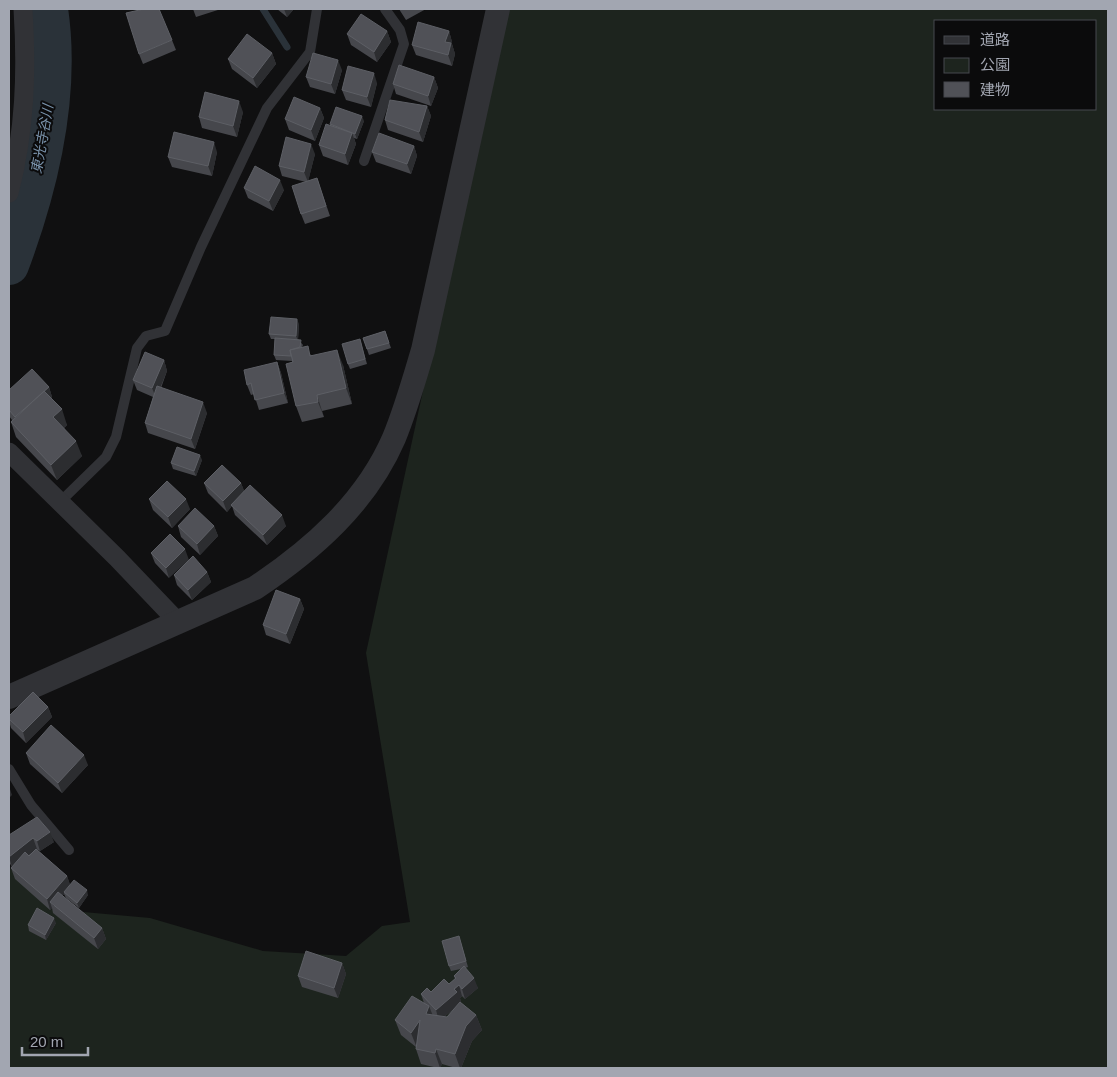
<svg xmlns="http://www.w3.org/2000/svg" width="1117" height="1077" viewBox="0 0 1117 1077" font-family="Helvetica,'Noto Sans JP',sans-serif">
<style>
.green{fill:#1d241e;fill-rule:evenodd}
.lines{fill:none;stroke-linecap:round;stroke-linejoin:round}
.stream{stroke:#2a3239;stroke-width:7}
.river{stroke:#2a3239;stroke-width:40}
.service{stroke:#313236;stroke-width:10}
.minor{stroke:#313236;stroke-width:19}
.tertiary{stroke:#313236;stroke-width:24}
.wall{fill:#46474c;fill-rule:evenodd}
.shaded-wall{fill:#2c2d30}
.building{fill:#505157;stroke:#5d5f65}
.labels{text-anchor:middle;stroke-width:4;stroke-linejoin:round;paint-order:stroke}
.water-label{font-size:14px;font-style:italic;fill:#7a93ac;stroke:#0b0b0c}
</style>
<rect width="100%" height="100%" fill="#101011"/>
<path class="green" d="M 506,9 L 1108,9 L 1108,1068 L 9,1068 L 9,867 L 50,909 L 150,918 L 263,951 L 346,956 L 382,926 L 410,922 L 366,653 ZM 936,21 L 1096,21 L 1096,109 L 936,109 Z"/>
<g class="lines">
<path class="stream" d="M 263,9 L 287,47"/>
<path class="river" d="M 9,265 C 39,185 61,95 48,9"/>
<path class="service" d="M 364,161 L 404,44 L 400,30 L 385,9
M 60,502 L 106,457 L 116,437 L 137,348 L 146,336 L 165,331 L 201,247 L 267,108 L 310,52 L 317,9
M 9,769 L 31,805 L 69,850"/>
<path class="minor" d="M 9,193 C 25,132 27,72 23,9
M 9,452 L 117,558 L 179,623"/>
<path class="tertiary" d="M 9,697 L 255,588 C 312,550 366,503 394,438 C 406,409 414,380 423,350 L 498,9"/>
</g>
<path class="wall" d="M 193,9 L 221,9 L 196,17 Z
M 277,9 L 294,9 L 287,17 Z
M 399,9 L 426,9 L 406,20 Z
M 387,31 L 391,42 L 377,62 L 351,45 L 347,34 Z
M 449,31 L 452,42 L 452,44 L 455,54 L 452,66 L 416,55 L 412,45 Z
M 172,40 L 176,50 L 143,64 L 139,54 Z
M 272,53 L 276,64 L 257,88 L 232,69 L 228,59 Z
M 342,70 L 335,94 L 310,87 L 306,77 Z
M 434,77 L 438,88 L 431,106 L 396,94 L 393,84 Z
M 377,83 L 371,107 L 346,100 L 342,90 Z
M 427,106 L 431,116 L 423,142 L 388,130 L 385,120 Z
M 320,108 L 324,118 L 315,141 L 289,130 L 285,119 Z
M 243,112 L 237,137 L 202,128 L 199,117 Z
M 364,121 L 357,139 L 354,138 L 356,144 L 348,165 L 323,156 L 319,145 L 330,126 L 330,124 Z
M 414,146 L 417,156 L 411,174 L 376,162 L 372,152 Z
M 217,152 L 212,176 L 172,167 L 168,157 Z
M 315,154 L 308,181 L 317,178 L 330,216 L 305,224 L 301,214 L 306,182 L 282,176 L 279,166 Z
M 244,188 L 284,190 L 273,211 L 248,198 Z
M 299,324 L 298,339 L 303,345 L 302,347 L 311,355 L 343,365 L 352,404 L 322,411 L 324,417 L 302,422 L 296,406 L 292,361 L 276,360 L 274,355 L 275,339 L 271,339 L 269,334 Z
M 385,331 L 391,348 L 369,355 L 363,338 Z
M 360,339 L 367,364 L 350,369 L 348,364 Z
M 164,360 L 167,371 L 161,388 L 207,413 L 195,449 L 148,433 L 145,423 L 153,397 L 137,390 L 133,380 Z
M 277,362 L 281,373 L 288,403 L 259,410 L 254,394 L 251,395 L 247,385 Z
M 49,387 L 52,397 L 51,398 L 67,425 L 64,428 L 82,456 L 57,480 L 16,437 L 11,422 L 12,420 L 9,416 L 9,390 Z
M 202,460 L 196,476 L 173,469 L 171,463 Z
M 204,483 L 241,483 L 244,491 L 286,526 L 267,545 L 235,515 L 232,506 L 227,512 L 208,493 Z
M 149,499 L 190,509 L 172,528 L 153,510 Z
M 178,526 L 214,526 L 218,536 L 200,555 L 181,537 Z
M 170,534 L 169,578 L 155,563 L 151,553 Z
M 207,572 L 211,582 L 192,600 L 177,585 L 174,575 Z
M 300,599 L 304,609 L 290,644 L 266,635 L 263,625 Z
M 48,707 L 52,717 L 26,743 L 11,728 L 9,721 L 9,716 Z
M 26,753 L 88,765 L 62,793 L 30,764 Z
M 9,835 L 54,842 L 40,851 L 36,849 L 67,876 L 70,885 L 88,895 L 79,908 L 66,898 L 64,894 L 62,896 L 102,928 L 106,939 L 98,949 L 53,913 L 52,908 L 50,910 L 15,879 L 11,868 L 12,867 L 9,862 Z
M 56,923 L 46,940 L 29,931 L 28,925 Z
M 459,936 L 468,967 L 465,968 L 478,988 L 465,999 L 462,996 L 460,998 L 461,1003 L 476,1015 L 482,1030 L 472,1041 L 461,1068 L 456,1068 L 442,1064 L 440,1068 L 438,1068 L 421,1064 L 416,1049 L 416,1047 L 401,1035 L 395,1020 L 424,1003 L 421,994 L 431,992 L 449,984 L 455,979 L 454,976 L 461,969 L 451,971 L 449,966 ZM 455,1008 L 447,1017 L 444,1017 Z
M 342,963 L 346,974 L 338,998 L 302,987 L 298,976 Z"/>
<path class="shaded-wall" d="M 284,9 L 294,9 L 287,17 Z
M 387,31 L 391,42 L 377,62 L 374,52 Z
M 449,31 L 452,42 L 452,44 L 455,54 L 452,66 L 448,55 L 445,42 Z
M 272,53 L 276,64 L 257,88 L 253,78 Z
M 338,60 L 342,70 L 335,94 L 331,84 Z
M 374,73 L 377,83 L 371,107 L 367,97 Z
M 434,77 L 438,88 L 431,106 L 428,96 Z
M 239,101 L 243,112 L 237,137 L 233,126 Z
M 427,106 L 431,116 L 423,142 L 419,132 Z
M 320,108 L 324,118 L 315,141 L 311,130 Z
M 362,116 L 364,121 L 357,139 L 355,134 Z
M 352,133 L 356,144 L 348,165 L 345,154 Z
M 214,142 L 217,152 L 212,176 L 208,166 Z
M 311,144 L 315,154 L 308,182 L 304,172 Z
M 414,146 L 417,156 L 411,174 L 407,164 Z
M 280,180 L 284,190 L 273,211 L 269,201 Z
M 297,319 L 299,324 L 298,341 L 296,336 Z
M 337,350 L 343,365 L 352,404 L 346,388 Z
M 164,360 L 167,371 L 156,398 L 152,388 Z
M 277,362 L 281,373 L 288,403 L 284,393 Z
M 49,387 L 52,397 L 19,427 L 15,417 Z
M 317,395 L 322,411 L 324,417 L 318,402 Z
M 203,402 L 207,413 L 195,449 L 191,439 Z
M 62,409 L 67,425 L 59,433 L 53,417 Z
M 76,441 L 82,456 L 57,480 L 51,465 Z
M 200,455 L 202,460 L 196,476 L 194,471 Z
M 241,483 L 245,493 L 231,505 L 232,506 L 227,512 L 223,501 Z
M 186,499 L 190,509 L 172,528 L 168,517 Z
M 282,515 L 286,526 L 267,545 L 263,535 Z
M 214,526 L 218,536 L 200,555 L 197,544 Z
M 185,549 L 189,560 L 169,578 L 166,568 Z
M 207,572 L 211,582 L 192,600 L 188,590 Z
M 300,599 L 304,609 L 290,644 L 286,634 Z
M 48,707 L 52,717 L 26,743 L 23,732 Z
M 84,755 L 88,765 L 62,793 L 58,783 Z
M 9,786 L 12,795 L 9,798 Z
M 50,832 L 54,842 L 40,851 L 37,841 Z
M 33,838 L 37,849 L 12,867 L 9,857 Z
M 67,876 L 71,887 L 64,892 L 64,894 L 54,906 L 50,902 L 52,908 L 50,910 L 47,899 Z
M 87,890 L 88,895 L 79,908 L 77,903 Z
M 54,918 L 56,923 L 46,940 L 45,935 Z
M 102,928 L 106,939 L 98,949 L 94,938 Z
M 342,963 L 346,974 L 338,998 L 334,988 Z
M 474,978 L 478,988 L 465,999 L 462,989 Z
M 459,985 L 462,996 L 460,998 L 461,1003 L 439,1021 L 436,1010 Z
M 429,1006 L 435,1021 L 426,1014 Z
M 476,1015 L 482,1030 L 472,1041 L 461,1068 L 460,1068 L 455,1054 L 466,1026 Z
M 420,1020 L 417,1048 L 411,1033 Z
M 436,1049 L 442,1064 L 440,1068 L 435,1053 Z"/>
<path class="building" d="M 144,9 L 159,9 L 172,40 L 139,54 L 126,13 Z
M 361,14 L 387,31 L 374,52 L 347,34 Z
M 418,22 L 449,31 L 445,42 L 451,43 L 448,55 L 412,45 Z
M 247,34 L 272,53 L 253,78 L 228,59 Z
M 313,53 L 338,60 L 331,84 L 306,77 Z
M 399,65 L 434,77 L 428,96 L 393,84 Z
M 348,66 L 374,73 L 367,97 L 342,90 Z
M 205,92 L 239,101 L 233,126 L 199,117 Z
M 294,97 L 320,108 L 311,130 L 285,119 Z
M 390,100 L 427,106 L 419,132 L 385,120 Z
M 336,107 L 362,116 L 355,134 L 330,124 Z
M 326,124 L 352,133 L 345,154 L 319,145 Z
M 174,132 L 214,142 L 208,166 L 168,157 Z
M 379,133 L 414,146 L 407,164 L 372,152 Z
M 286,137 L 311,144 L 304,172 L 279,166 Z
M 255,166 L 280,180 L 269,201 L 244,188 Z
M 317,178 L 326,206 L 301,214 L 292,186 Z
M 271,317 L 297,319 L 296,336 L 269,334 Z
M 385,331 L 389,343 L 367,349 L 363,338 Z
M 275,338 L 301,340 L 300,347 L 290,350 L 291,356 L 274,355 Z
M 360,339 L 365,359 L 348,364 L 342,344 Z
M 308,346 L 310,356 L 337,350 L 346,388 L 317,395 L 318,402 L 296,406 L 286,364 L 293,362 L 290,350 Z
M 145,352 L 164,360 L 152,388 L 133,380 Z
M 277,362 L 284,393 L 255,400 L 251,383 L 247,385 L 244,370 Z
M 32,369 L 49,387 L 15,417 L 9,410 L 9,390 Z
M 157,386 L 203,402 L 191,439 L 145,423 Z
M 44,391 L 62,409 L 53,417 L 76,441 L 51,465 L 11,422 Z
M 177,447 L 200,455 L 194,471 L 171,463 Z
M 222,465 L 241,483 L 223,501 L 204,483 Z
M 167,481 L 186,499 L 168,517 L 149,499 Z
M 250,485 L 282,515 L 263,535 L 231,505 Z
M 195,508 L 214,526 L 197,544 L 178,526 Z
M 170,534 L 185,549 L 166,568 L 151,553 Z
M 193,556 L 207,572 L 188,590 L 174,575 Z
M 276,590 L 300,599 L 286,634 L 263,625 Z
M 33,692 L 48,707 L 23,732 L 9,719 L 9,716 Z
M 51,725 L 84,755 L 58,783 L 26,753 Z
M 37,817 L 50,832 L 37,841 L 33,838 L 9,857 L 9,835 Z
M 36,849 L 67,876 L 47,899 L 11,868 L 25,852 L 29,856 Z
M 74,880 L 87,890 L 77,903 L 64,892 Z
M 58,892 L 102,928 L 94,938 L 50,902 Z
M 37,908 L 54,918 L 45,935 L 28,925 Z
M 459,936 L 466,961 L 449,966 L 442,941 Z
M 306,951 L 342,963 L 334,988 L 298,976 Z
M 464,966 L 474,978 L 462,989 L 459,985 L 454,989 L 457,992 L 436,1010 L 421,994 L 427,988 L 431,992 L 444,979 L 449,984 L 456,978 L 454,976 Z
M 412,996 L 429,1006 L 426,1014 L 447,1017 L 460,1002 L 476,1015 L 466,1026 L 455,1054 L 436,1049 L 435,1053 L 416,1049 L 420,1020 L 411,1033 L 395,1020 Z"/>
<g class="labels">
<g class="water-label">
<text transform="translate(42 139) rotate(-80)" y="5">東光寺谷川</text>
</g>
</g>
<rect width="1117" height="1077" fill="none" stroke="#a2a6b1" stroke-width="20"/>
<rect x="934" y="20" width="162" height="90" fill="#0b0b0c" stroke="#47494e"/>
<rect x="944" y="36" width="25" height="8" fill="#313236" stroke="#47494e"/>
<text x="980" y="45" font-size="15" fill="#a2a6b1">道路</text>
<rect x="944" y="58" width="25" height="15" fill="#1d241e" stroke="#47494e"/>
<text x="980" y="70" font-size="15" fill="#a2a6b1">公園</text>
<rect x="944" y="82" width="25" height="15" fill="#505157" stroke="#47494e"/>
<text x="980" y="95" font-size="15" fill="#a2a6b1">建物</text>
<path d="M22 1047v8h66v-8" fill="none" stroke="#a2a6b1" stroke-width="2.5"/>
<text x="30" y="1047" font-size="15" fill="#a2a6b1" stroke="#0b0b0c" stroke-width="4" paint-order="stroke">20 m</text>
</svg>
